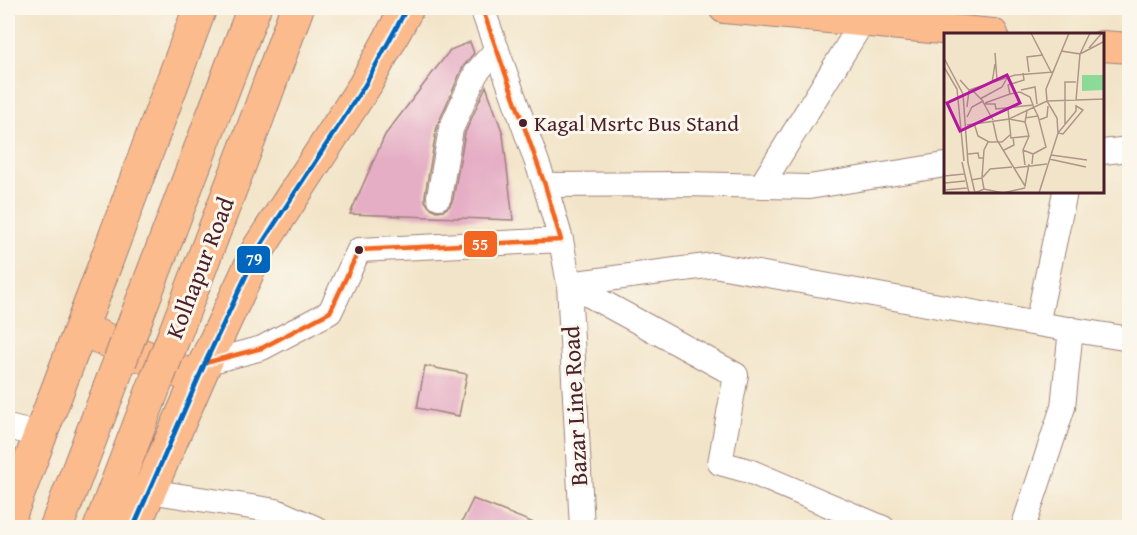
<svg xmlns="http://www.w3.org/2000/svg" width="1137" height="535" viewBox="0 0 1137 535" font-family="'Gentium Book Plus',serif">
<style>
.building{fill:#e5aec5}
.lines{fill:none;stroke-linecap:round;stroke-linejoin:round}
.minor-casing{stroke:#9e827a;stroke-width:26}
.major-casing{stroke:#9e827a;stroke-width:32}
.highway-casing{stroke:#9e827a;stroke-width:35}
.minor{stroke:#fff;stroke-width:24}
.major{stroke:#fbbb8d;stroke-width:30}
.highway{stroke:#fbbb8d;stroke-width:33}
.highway-bridge-casing{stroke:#9e827a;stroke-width:35;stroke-linecap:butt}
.highway-bridge{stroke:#fbbb8d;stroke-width:33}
.bus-1-casing{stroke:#fbf7ec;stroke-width:9}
.bus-2-casing{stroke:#fbf7ec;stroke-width:9}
.bus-1{stroke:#f26522;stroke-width:4.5}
.bus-2{stroke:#0065bd;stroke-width:4.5}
.bus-dot{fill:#4a1f2b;stroke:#fbf7ec;stroke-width:2}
.labels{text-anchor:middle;stroke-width:6;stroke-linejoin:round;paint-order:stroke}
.bus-label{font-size:22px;fill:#4a1f2b;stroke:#fbf7ec;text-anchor:start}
.street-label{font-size:24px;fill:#4a1f2b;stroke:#fbf7ec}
.inset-road{fill:none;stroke:#af9589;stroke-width:1.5}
.view{fill:#b5179e;fill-opacity:0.15;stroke:#b5179e;stroke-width:3}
.inset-edge{fill:none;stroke:#4a1f2b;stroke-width:3}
.line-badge{stroke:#fbf7ec;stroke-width:2}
.badge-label{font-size:16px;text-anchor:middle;font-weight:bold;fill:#fff}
</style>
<rect width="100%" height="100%" fill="#fbf7ec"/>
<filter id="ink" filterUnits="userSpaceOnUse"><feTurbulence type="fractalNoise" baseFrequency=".0167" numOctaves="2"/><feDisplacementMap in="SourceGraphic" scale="12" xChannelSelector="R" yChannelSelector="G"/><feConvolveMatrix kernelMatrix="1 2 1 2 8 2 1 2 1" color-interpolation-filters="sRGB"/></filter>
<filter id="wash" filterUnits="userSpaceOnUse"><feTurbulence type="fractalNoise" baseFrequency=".008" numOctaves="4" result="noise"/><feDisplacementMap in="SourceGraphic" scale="24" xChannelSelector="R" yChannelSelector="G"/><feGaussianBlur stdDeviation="1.35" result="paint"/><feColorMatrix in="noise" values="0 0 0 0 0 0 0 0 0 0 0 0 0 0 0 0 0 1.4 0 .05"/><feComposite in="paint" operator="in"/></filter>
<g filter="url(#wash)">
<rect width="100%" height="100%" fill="#f2e4c8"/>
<g id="blocks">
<path class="building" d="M 470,42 L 474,53 L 463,67 L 437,126 L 425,195 L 425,201 L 429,207 L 437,211 L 444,210 L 450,206 L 453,199 L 465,133 L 486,86 L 503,134 L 513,220 L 350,214 L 385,135 L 450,50 Z
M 425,366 L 467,374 L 459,416 L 417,408 Z
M 473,499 L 544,527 L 543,528 L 459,528 Z"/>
</g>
</g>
<g filter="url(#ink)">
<use href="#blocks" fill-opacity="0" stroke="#9e827a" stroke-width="1.5"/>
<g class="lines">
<defs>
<path id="minor" d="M 926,28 L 938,8
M 1102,152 L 1130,149
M 545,185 L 685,184 L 809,187 L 945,165
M 761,186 L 863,21
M 439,197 L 451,129 L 476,73 L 497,49
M 561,240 L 569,284 L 582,528
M 569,284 L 714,265 L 1037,324 L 1065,192
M 569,284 L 736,375 L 720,463 L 749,471 L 883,528
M 1037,324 L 1130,339
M 205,363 L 262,348 L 330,312 L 359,250 L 561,240 L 545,185 L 482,8
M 8,427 L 40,435
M 149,491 L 276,511 L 315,528
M 1023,528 L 1063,407 L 1071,329"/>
<path id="major" d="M 724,8 L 993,34
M 1102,46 L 1130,48"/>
<path id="highway" d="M 81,329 L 190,376
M 132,329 L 254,8
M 174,336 L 255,124 L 297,8
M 8,520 L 94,294 L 200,8
M 56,528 L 120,361
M 100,528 L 157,379
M 133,528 L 205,363 L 259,248 L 365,85 L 407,8"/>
</defs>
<use href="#minor" class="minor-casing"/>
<use href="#major" class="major-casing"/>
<use href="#highway" class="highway-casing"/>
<use href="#minor" class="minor"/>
<use href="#major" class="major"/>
<use href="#highway" class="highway"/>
<defs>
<path id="highway-bridge" d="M 120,361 L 132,329
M 157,379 L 174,336"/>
</defs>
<use href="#highway-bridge" class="highway-bridge-casing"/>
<use href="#highway-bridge" class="highway-bridge"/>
<defs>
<path id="bus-1" d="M 205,363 L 262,348 L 330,312 L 359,250 L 561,240 L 545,185 L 482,8"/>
<path id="bus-2" d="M 133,528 L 205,363 L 259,248 L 365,85 L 407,8"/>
</defs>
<use href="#bus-1" class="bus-1-casing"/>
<use href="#bus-2" class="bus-2-casing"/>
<use href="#bus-1" class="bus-1"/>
<use href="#bus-2" class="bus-2"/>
</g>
</g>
<g class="bus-dot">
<circle cx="523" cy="123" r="5"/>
<circle cx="359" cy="250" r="5"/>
</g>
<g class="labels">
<g class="bus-label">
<text x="534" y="131">Kagal Msrtc Bus Stand</text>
</g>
<g class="street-label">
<text transform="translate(200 268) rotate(-69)" y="8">Kolhapur Road</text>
<text transform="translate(575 406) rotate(-93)" y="8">Bazar Line Road</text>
</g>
</g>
<g transform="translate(944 33)">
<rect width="160" height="160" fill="#f2e4c8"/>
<path d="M 138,42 L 160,42 L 160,57 L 138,58 Z" fill="#8dda98"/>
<path class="inset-road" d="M 87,0 L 107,39M 145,15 L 158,0M 117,18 L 136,21 L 132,67M 51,20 L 53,47M 136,21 L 161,8M 136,21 L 146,0M 0,25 L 19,61 L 24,130 L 31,160M 0,34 L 13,56 L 20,128M 85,39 L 83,24 L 99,22M 109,39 L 125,0M 16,47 L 25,57 L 23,74M 48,50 L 51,31M 25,57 L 71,42 L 109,39 L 102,56 L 103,68 L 161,66M 77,57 L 91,54 L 93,71M 36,66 L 58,54 L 63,45M 39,69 L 49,87M 41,70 L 66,61 L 64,52 L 80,47 L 79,40M 40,71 L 51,71 L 52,76 L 89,72 L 86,64 L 76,59 L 66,61M 23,84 L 28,74 L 39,68 L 27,56M 81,85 L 94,83 L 89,73M 65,86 L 103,68 L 113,85 L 114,100 L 119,101 L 139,77 L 132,73M 95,87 L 103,84 L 104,73M 49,89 L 53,107 L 81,153 L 85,131M 81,89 L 65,86 L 67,105 L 85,103 L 81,89 L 83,78M 30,90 L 34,103 L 45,109 L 58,109 L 66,102M 23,92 L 65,86 L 64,76M 121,92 L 121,49 L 132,49M 60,117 L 70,112 L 69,104M 79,117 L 89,121 L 88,131M 24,121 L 34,120 L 35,125 L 40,125M 89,121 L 102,114 L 94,83M 107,122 L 143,127M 105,126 L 142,134M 18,129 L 25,160M 81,132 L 79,117 L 85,103M 70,135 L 103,131M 0,143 L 20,141M 0,144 L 1,157 L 23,155M 39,144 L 46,136 L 68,134M 38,145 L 40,117 L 44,109M 27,147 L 38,145 L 40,156M 1,150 L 21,148M 31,160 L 40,156 L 59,160 L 81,155M 95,160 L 114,100 L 132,78 L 132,72"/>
<path class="view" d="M 63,42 L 76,70 L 16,98 L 3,70 Z"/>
<rect width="160" height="160" class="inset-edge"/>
</g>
<g class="line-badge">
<rect x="463" y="230" width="35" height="28" rx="6" fill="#f26522"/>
<rect x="236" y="245" width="35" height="29" rx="6" fill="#0065bd"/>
</g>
<g class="badge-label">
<text x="480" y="250">55</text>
<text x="254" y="265">79</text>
</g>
<rect width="1137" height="535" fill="none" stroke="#fbf7ec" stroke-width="30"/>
</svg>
